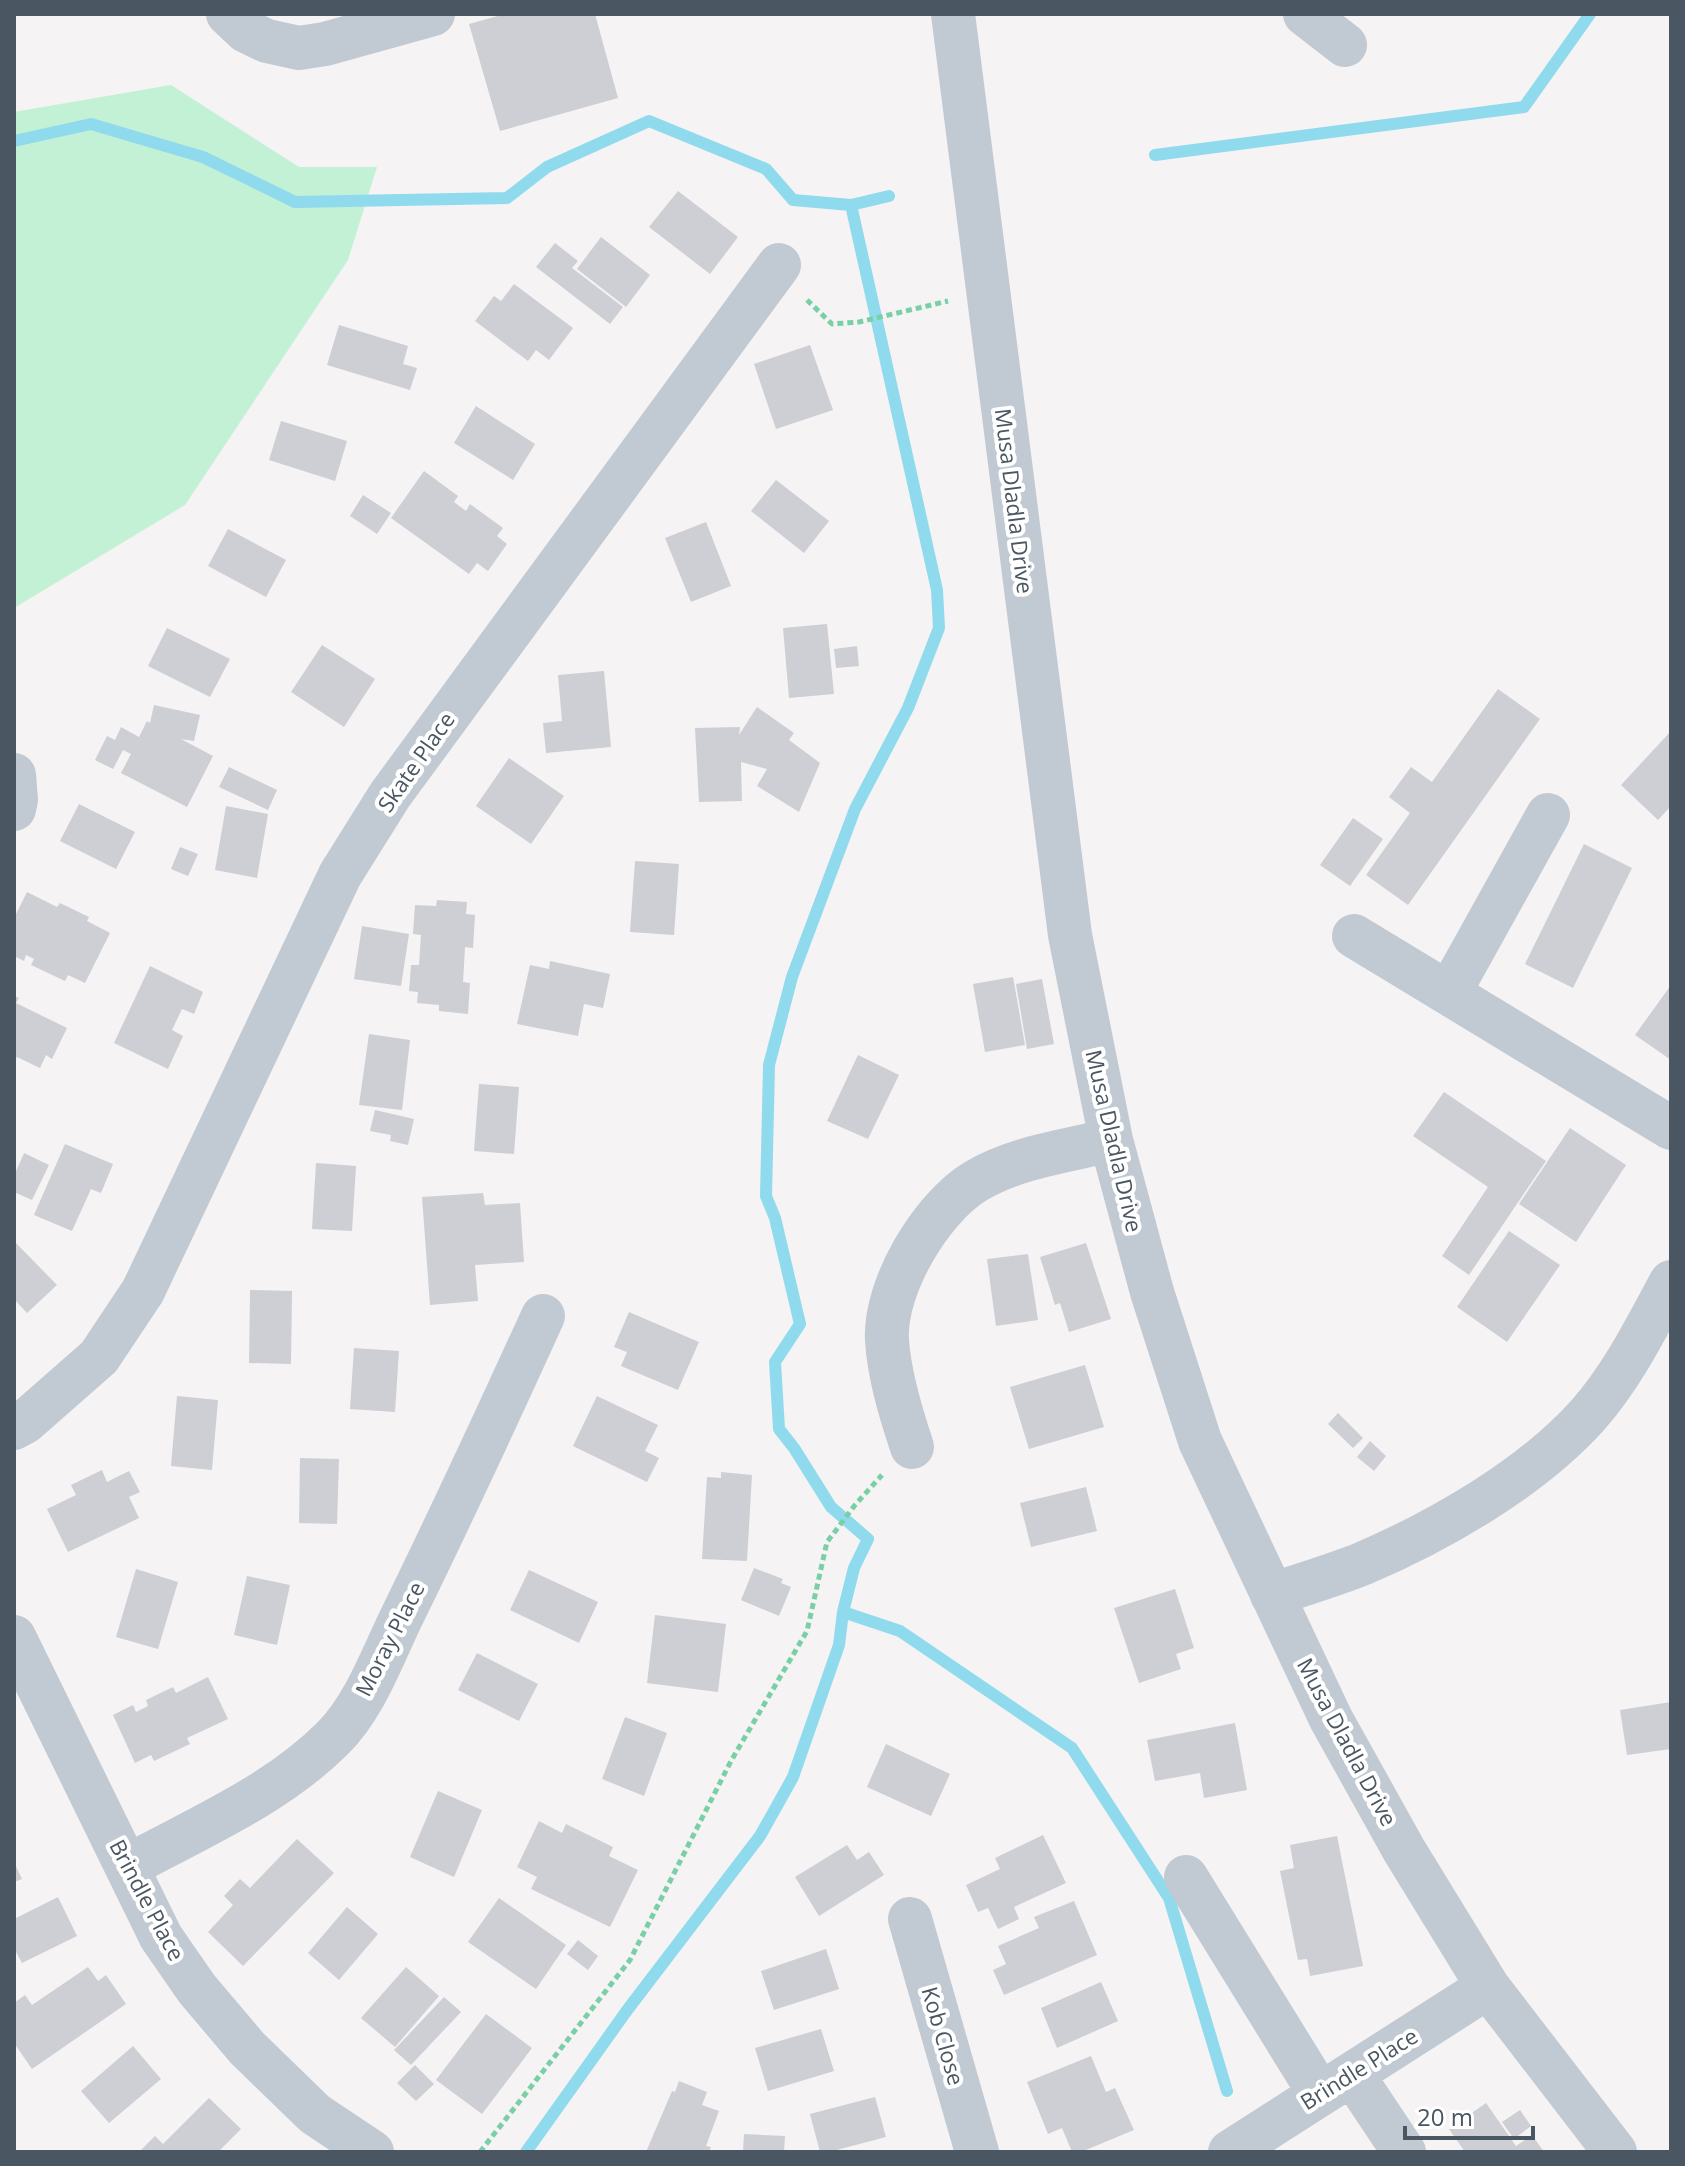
<svg xmlns="http://www.w3.org/2000/svg" width="1685" height="2166" viewBox="0 0 1685 2166" font-family="'Open Sans',sans-serif">
<style>
.green{fill:#c3f1d5}
.lines{fill:none;stroke-linecap:round;stroke-linejoin:round}
.stream{stroke:#90daee;stroke-width:12}
.building{fill:#cdcfd5}
.path{stroke:#7ad0a6;stroke-width:5;stroke-dasharray:6 4;stroke-linecap:butt}
.minor{stroke:#c1cad2;stroke-width:44}
.labels{text-anchor:middle;stroke-width:8;stroke-linejoin:round;paint-order:stroke}
.street-label{font-size:22px;fill:#4a5661;stroke:#fff}
</style>
<rect width="100%" height="100%" fill="#f5f3f3"/>
<path class="green" d="M 171,85 L 299,167 L 377,167 L 348,260 L 185,505 L 14,608 L 14,112 Z"/>
<g class="lines">
<path class="stream" d="M 14,141 L 91,124 L 203,157 L 295,202 L 507,198 L 547,167 L 649,121 L 766,169 L 793,200 L 851,205 L 889,196
M 1155,155 L 1524,107 L 1590,14
M 843,1612 L 900,1631 L 1072,1748 L 1169,1898 L 1227,2091
M 526,2152 L 628,2009 L 760,1836 L 793,1777 L 839,1645 L 843,1612 L 854,1568 L 868,1539 L 831,1507 L 794,1448 L 779,1429 L 775,1362 L 800,1324 L 775,1218 L 766,1196 L 769,1065 L 792,977 L 855,809 L 908,708 L 939,628 L 937,590 L 851,205"/>
</g>
<path class="building" d="M 505,14 L 595,14 L 618,98 L 500,131 L 469,24 Z
M 678,191 L 738,237 L 710,274 L 649,227 Z
M 601,237 L 650,275 L 626,307 L 577,269 Z
M 555,243 L 578,261 L 572,268 L 623,307 L 610,324 L 536,267 Z
M 514,284 L 573,328 L 549,360 L 536,350 L 528,361 L 475,321 L 494,296 L 501,301 Z
M 339,325 L 408,346 L 403,364 L 417,368 L 410,390 L 327,365 Z
M 810,345 L 833,410 L 776,429 L 754,364 Z
M 476,406 L 535,444 L 513,480 L 454,443 Z
M 281,421 L 347,441 L 335,481 L 269,460 Z
M 424,471 L 458,496 L 454,502 L 466,511 L 470,504 L 503,528 L 497,536 L 507,544 L 488,571 L 477,563 L 469,574 L 391,518 Z
M 776,480 L 829,521 L 804,553 L 751,511 Z
M 363,495 L 391,513 L 377,534 L 350,516 Z
M 706,522 L 731,586 L 691,602 L 665,538 Z
M 228,529 L 286,560 L 266,597 L 208,566 Z
M 827,624 L 834,694 L 789,698 L 783,628 Z
M 167,628 L 230,659 L 210,697 L 148,666 Z
M 322,645 L 375,679 L 344,727 L 291,692 Z
M 857,646 L 859,666 L 836,668 L 834,649 Z
M 604,671 L 611,747 L 546,753 L 543,723 L 562,721 L 558,675 Z
M 1498,689 L 1540,719 L 1408,905 L 1366,875 L 1410,813 L 1389,797 L 1411,767 L 1432,782 Z
M 154,705 L 200,715 L 194,741 L 181,739 L 213,756 L 187,807 L 121,773 L 131,754 L 123,750 L 113,769 L 95,760 L 107,736 L 115,740 L 121,727 L 139,737 L 147,721 L 150,723 Z
M 757,707 L 794,733 L 789,740 L 820,763 L 799,812 L 757,786 L 767,769 L 741,762 L 742,801 L 699,802 L 695,728 L 740,727 L 739,735 Z
M 1671,731 L 1671,806 L 1658,820 L 1621,785 Z
M 509,758 L 564,796 L 531,844 L 476,806 Z
M 229,767 L 277,790 L 268,810 L 219,787 Z
M 79,804 L 135,832 L 116,869 L 60,841 Z
M 226,806 L 268,814 L 257,878 L 215,870 Z
M 1353,818 L 1383,839 L 1350,886 L 1320,865 Z
M 1584,844 L 1632,868 L 1573,988 L 1525,964 Z
M 180,847 L 198,854 L 188,876 L 171,869 Z
M 635,861 L 679,864 L 674,935 L 630,932 Z
M 27,892 L 57,907 L 60,903 L 89,917 L 87,921 L 110,933 L 85,983 L 68,975 L 65,981 L 31,965 L 34,959 L 26,955 L 24,961 L 14,956 L 14,918 Z
M 437,900 L 467,902 L 466,914 L 475,915 L 473,948 L 465,947 L 463,982 L 470,983 L 468,1014 L 439,1011 L 439,1005 L 417,1003 L 418,992 L 409,991 L 411,965 L 419,965 L 421,935 L 413,934 L 415,905 L 436,906 Z
M 362,926 L 409,934 L 401,986 L 354,979 Z
M 550,961 L 610,974 L 603,1008 L 584,1004 L 578,1036 L 517,1024 L 530,965 L 549,969 Z
M 150,966 L 203,992 L 194,1014 L 182,1009 L 172,1030 L 183,1036 L 168,1069 L 114,1043 Z
M 1013,977 L 1025,1045 L 985,1052 L 973,984 Z
M 1042,979 L 1054,1044 L 1027,1049 L 1016,984 Z
M 1671,985 L 1671,1060 L 1635,1035 Z
M 14,996 L 19,998 L 16,1003 L 67,1028 L 52,1059 L 46,1055 L 40,1068 L 17,1057 L 14,1062 Z
M 369,1034 L 410,1040 L 402,1110 L 359,1105 Z
M 858,1055 L 899,1075 L 868,1139 L 827,1121 Z
M 479,1084 L 519,1087 L 514,1154 L 474,1151 Z
M 1444,1092 L 1546,1161 L 1469,1275 L 1442,1256 L 1488,1187 L 1413,1136 Z
M 375,1110 L 414,1119 L 408,1145 L 390,1141 L 391,1135 L 370,1131 Z
M 1570,1128 L 1626,1165 L 1576,1242 L 1519,1204 Z
M 65,1144 L 113,1164 L 101,1193 L 91,1189 L 72,1231 L 34,1215 Z
M 24,1153 L 49,1165 L 32,1200 L 14,1192 L 14,1176 Z
M 316,1163 L 356,1166 L 352,1231 L 312,1229 Z
M 483,1193 L 485,1205 L 520,1203 L 524,1262 L 475,1265 L 478,1301 L 430,1305 L 422,1197 Z
M 1509,1231 L 1560,1265 L 1507,1342 L 1457,1307 Z
M 14,1241 L 57,1285 L 27,1313 L 14,1299 Z
M 1086,1243 L 1111,1319 L 1069,1332 L 1060,1303 L 1055,1305 L 1040,1257 Z
M 1028,1254 L 1038,1320 L 996,1326 L 987,1259 Z
M 250,1290 L 292,1291 L 291,1364 L 249,1363 Z
M 629,1312 L 699,1342 L 678,1390 L 621,1366 L 627,1352 L 614,1347 Z
M 354,1348 L 399,1351 L 395,1412 L 350,1409 Z
M 1085,1365 L 1104,1427 L 1029,1449 L 1010,1387 Z
M 177,1396 L 218,1400 L 212,1470 L 171,1466 Z
M 597,1396 L 658,1425 L 645,1451 L 659,1458 L 647,1482 L 573,1446 Z
M 1338,1413 L 1363,1438 L 1353,1448 L 1328,1424 Z
M 1370,1441 L 1386,1456 L 1374,1471 L 1357,1457 Z
M 300,1458 L 339,1459 L 337,1524 L 299,1523 Z
M 102,1470 L 107,1482 L 129,1471 L 140,1492 L 129,1497 L 139,1518 L 68,1552 L 47,1509 L 76,1495 L 71,1485 Z
M 721,1472 L 752,1475 L 747,1561 L 702,1559 L 707,1477 L 721,1478 Z
M 1086,1487 L 1097,1531 L 1031,1547 L 1020,1503 Z
M 754,1568 L 783,1579 L 781,1583 L 791,1587 L 779,1616 L 741,1600 Z
M 136,1569 L 178,1582 L 158,1649 L 116,1637 Z
M 529,1570 L 598,1602 L 579,1643 L 510,1610 Z
M 247,1576 L 290,1585 L 277,1645 L 234,1635 Z
M 1175,1589 L 1194,1648 L 1176,1654 L 1181,1669 L 1139,1683 L 1114,1608 Z
M 655,1615 L 726,1624 L 718,1692 L 647,1683 Z
M 477,1653 L 538,1684 L 519,1721 L 458,1690 Z
M 208,1677 L 228,1719 L 187,1738 L 190,1744 L 154,1761 L 151,1755 L 135,1763 L 113,1715 L 133,1705 L 136,1712 L 148,1706 L 146,1700 L 173,1687 L 176,1693 Z
M 1671,1702 L 1671,1749 L 1627,1755 L 1620,1710 Z
M 625,1717 L 667,1733 L 644,1796 L 602,1779 Z
M 1235,1723 L 1247,1790 L 1204,1798 L 1200,1773 L 1155,1781 L 1147,1740 Z
M 886,1744 L 950,1774 L 931,1816 L 867,1787 Z
M 438,1791 L 482,1810 L 454,1877 L 410,1857 Z
M 539,1821 L 562,1833 L 566,1824 L 613,1847 L 609,1856 L 638,1870 L 610,1927 L 531,1889 L 537,1877 L 517,1867 Z
M 1043,1835 L 1066,1883 L 1014,1907 L 1019,1919 L 998,1929 L 988,1908 L 978,1912 L 966,1885 L 1000,1869 L 995,1858 Z
M 1337,1836 L 1363,1966 L 1310,1976 L 1307,1959 L 1298,1960 L 1280,1871 L 1294,1868 L 1290,1845 Z
M 297,1839 L 334,1873 L 243,1966 L 208,1932 L 233,1905 L 224,1896 L 240,1879 L 250,1888 Z
M 847,1845 L 857,1860 L 869,1852 L 884,1875 L 819,1916 L 795,1877 Z
M 14,1862 L 22,1879 L 14,1882 Z
M 58,1897 L 77,1936 L 22,1963 L 14,1948 L 14,1919 Z
M 499,1898 L 566,1945 L 536,1989 L 468,1942 Z
M 1074,1901 L 1097,1955 L 1004,1995 L 993,1970 L 1006,1964 L 998,1946 L 1039,1928 L 1034,1917 Z
M 347,1907 L 378,1934 L 339,1980 L 308,1953 Z
M 578,1940 L 598,1956 L 588,1970 L 567,1954 Z
M 826,1949 L 839,1989 L 774,2010 L 761,1971 Z
M 88,1967 L 98,1981 L 106,1975 L 126,2004 L 32,2069 L 14,2043 L 14,2003 L 25,1995 L 32,2005 Z
M 406,1967 L 439,1996 L 395,2047 L 361,2018 Z
M 1101,1982 L 1118,2021 L 1057,2048 L 1041,2008 Z
M 444,1997 L 461,2012 L 411,2065 L 394,2050 Z
M 486,2014 L 532,2048 L 482,2114 L 436,2080 Z
M 821,2029 L 834,2071 L 768,2091 L 755,2048 Z
M 133,2046 L 161,2079 L 109,2123 L 81,2091 Z
M 1091,2056 L 1106,2092 L 1115,2088 L 1134,2130 L 1081,2152 L 1072,2152 L 1062,2128 L 1048,2134 L 1027,2082 Z
M 415,2065 L 434,2084 L 416,2101 L 397,2083 Z
M 679,2081 L 707,2092 L 702,2105 L 719,2111 L 706,2146 L 711,2147 L 709,2152 L 646,2152 L 672,2091 L 675,2092 Z
M 875,2097 L 886,2137 L 829,2152 L 820,2152 L 810,2114 Z
M 209,2098 L 241,2129 L 218,2152 L 139,2152 L 155,2136 L 163,2144 Z
M 1486,2103 L 1516,2146 L 1532,2135 L 1544,2152 L 1465,2152 L 1449,2129 Z
M 1520,2110 L 1531,2126 L 1514,2139 L 1502,2122 Z
M 744,2134 L 785,2136 L 784,2152 L 743,2152 Z"/>
<g class="lines">
<path class="path" d="M 807,300 L 832,324 L 859,322 L 948,301
M 480,2152 L 630,1960 L 731,1761 L 807,1631 L 827,1542 L 855,1505 L 882,1475"/>
<path class="minor" d="M 228,14 L 246,31 L 267,41 L 299,48 L 325,44 L 433,14
M 953,14 L 1070,935 L 1111,1140 L 1152,1292 L 1200,1441 L 1331,1719 L 1404,1850 L 1488,1987 L 1615,2152
M 1305,14 L 1345,45
M 14,775 L 16,800 L 14,809
M 1354,936 L 1671,1128
M 1449,993 L 1548,815
M 14,1428 L 25,1422 L 99,1357 L 143,1291 L 340,875 L 390,795 L 779,265
M 912,1447 C 901,1414 889,1375 887,1340 C 884,1287 931,1208 976,1181 C 1016,1157 1067,1151 1111,1140
M 1272,1595 C 1303,1584 1335,1575 1364,1563 C 1441,1530 1531,1478 1587,1416 C 1622,1377 1646,1328 1671,1282
M 14,1637 L 161,1937 L 197,1989 L 247,2048 L 315,2114 L 372,2152
M 128,1866 C 198,1828 276,1795 333,1738 C 366,1705 383,1654 404,1612 C 452,1514 498,1415 543,1316
M 1186,1877 L 1320,2094
M 910,1919 L 977,2152
M 1352,2074 L 1404,2152
M 1230,2152 L 1488,1987"/>
</g>
<g class="labels">
<g class="street-label">
<text transform="translate(1014 501) rotate(83)" y="8">Musa Dladla Drive</text>
<text transform="translate(416 762) rotate(-55)" y="8">Skate Place</text>
<text transform="translate(1114 1141) rotate(77)" y="8">Musa Dladla Drive</text>
<text transform="translate(390 1639) rotate(-63)" y="8">Moray Place</text>
<text transform="translate(1347 1742) rotate(62)" y="8">Musa Dladla Drive</text>
<text transform="translate(147 1900) rotate(62)" y="8">Brindle Place</text>
<text transform="translate(943 2036) rotate(74)" y="8">Kob Close</text>
<text transform="translate(1359 2069) rotate(-32)" y="8">Brindle Place</text>
</g>
</g>
<rect width="1685" height="2166" fill="none" stroke="#4a5661" stroke-width="32"/>
<path d="M1405 2126v12h128v-12" fill="none" stroke="#4a5661" stroke-width="4"/>
<text x="1417" y="2126" font-size="24" fill="#4a5661" stroke="#ffffff" stroke-width="6" paint-order="stroke">20 m</text>
</svg>
